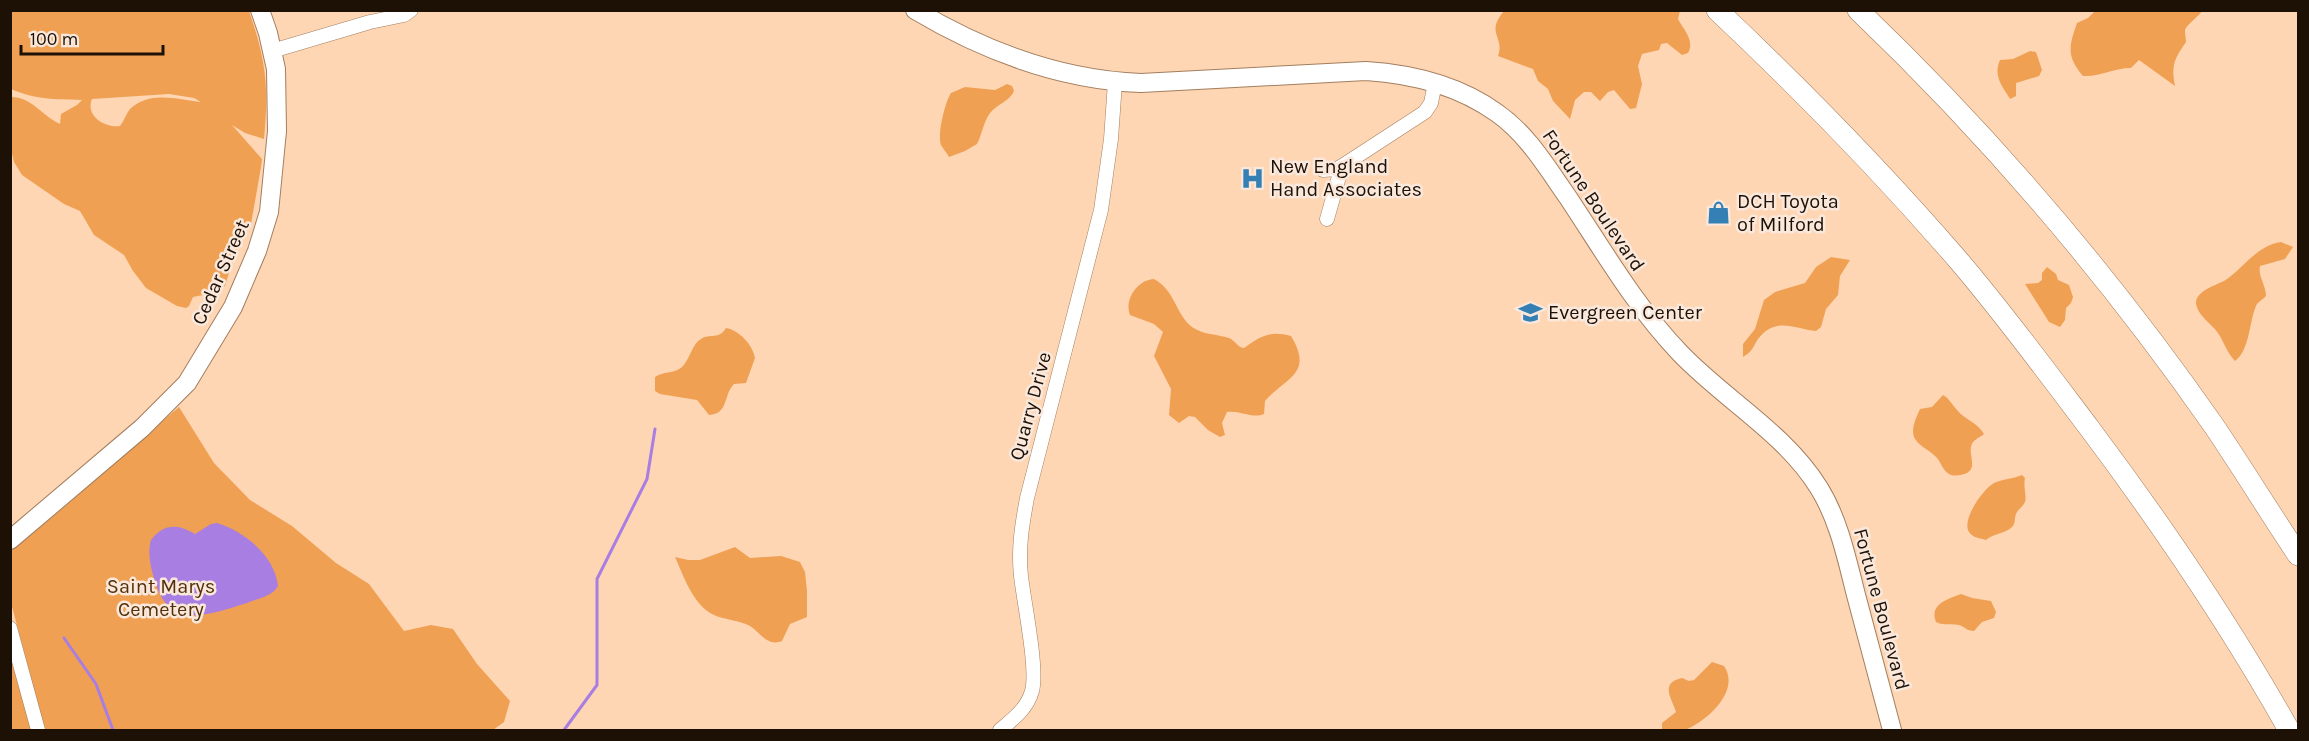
<svg xmlns="http://www.w3.org/2000/svg" width="2309" height="741" viewBox="0 0 2309 741" font-family="Karla,sans-serif">
<style>
.green{fill:#f0a053;fill-rule:evenodd}
.water{fill:#a87ee2}
.lines{fill:none;stroke-linecap:round;stroke-linejoin:round}
.stream{stroke:#a87ee2;stroke-width:3}
.minor-casing{stroke:#a37e5e;stroke-width:15}
.major-casing{stroke:#a37e5e;stroke-width:20}
.highway-casing{stroke:#a37e5e;stroke-width:22}
.minor{stroke:#fff;stroke-width:14}
.major{stroke:#fff;stroke-width:18}
.highway{stroke:#fff;stroke-width:21}
.labels{text-anchor:middle;stroke-width:5;stroke-linejoin:round;paint-order:stroke}
.poi-label{font-size:20px;fill:#1d1004;stroke:#f9e8db;text-anchor:start}
.street-label{font-size:20px;fill:#1d1004;stroke:#f9e8db}
.park-label{font-size:20px;fill:#54300a;stroke:#f9e8db}
</style>
<rect width="100%" height="100%" fill="#fed6b4"/>
<path class="green" d="M 10,11 L 249,11 C 266,60 269,87 264,139 L 245,133 L 232,125 L 262,159 L 261,167 L 251,224 L 238,244 L 225,286 L 213,293 L 193,297 L 189,306 L 186,308 L 177,306 L 146,288 L 133,271 L 124,255 L 94,235 L 80,211 L 64,204 L 22,175 L 14,162 L 11,149 L 11,97 C 32,97 41,115 60,124 L 61,114 L 77,105 L 82,100 C 55,99 36,100 11,89 ZM 169,94 L 194,98 L 201,102 C 178,100 150,90 130,109 C 126,114 124,121 120,126 C 105,128 85,116 92,99 Z
M 1504,11 L 1680,11 L 1678,19 C 1684,30 1695,41 1688,53 L 1682,55 L 1667,43 L 1661,44 L 1659,50 L 1642,54 L 1638,66 L 1642,84 L 1636,108 L 1630,109 L 1614,90 L 1608,92 L 1600,101 L 1591,92 L 1584,92 L 1575,100 L 1570,119 L 1553,101 L 1548,89 L 1538,81 L 1533,69 L 1498,56 C 1505,37 1485,33 1504,11 Z
M 2095,11 L 2202,11 C 2198,17 2185,26 2185,31 C 2185,35 2186,38 2186,42 C 2174,59 2171,66 2175,86 L 2139,60 L 2131,68 C 2114,68 2100,77 2083,76 C 2066,56 2069,46 2077,23 L 2088,18 Z
M 2030,51 L 2036,52 L 2042,70 L 2039,76 L 2016,83 L 2016,96 L 2010,99 C 2002,86 1993,76 2000,60 L 2013,59 Z
M 1007,84 L 1012,86 L 1014,91 C 1010,101 997,104 990,113 C 983,123 982,135 977,144 L 965,151 L 949,157 C 947,153 943,149 941,145 C 937,135 945,102 951,93 L 965,87 L 995,90 Z
M 2281,242 L 2293,247 L 2285,259 L 2260,266 C 2258,277 2266,285 2266,296 C 2263,300 2258,301 2256,306 C 2249,322 2250,350 2235,361 C 2227,353 2224,342 2218,333 C 2212,324 2197,315 2196,303 C 2196,291 2216,285 2224,281 C 2243,269 2257,245 2281,242 Z
M 1831,257 L 1850,260 L 1840,276 L 1838,295 L 1826,309 L 1821,327 L 1816,331 C 1795,329 1775,316 1758,339 C 1753,347 1752,352 1743,357 L 1743,344 L 1755,329 L 1764,300 L 1775,292 L 1805,283 L 1816,267 Z
M 2047,267 L 2056,274 L 2058,280 L 2069,285 L 2073,297 L 2071,303 L 2066,308 L 2065,320 L 2060,327 L 2049,322 L 2025,284 L 2038,283 L 2042,280 L 2042,273 Z
M 1154,279 C 1175,290 1176,315 1192,327 C 1203,335 1217,334 1229,338 C 1236,341 1237,347 1244,348 C 1261,336 1270,330 1291,336 C 1314,374 1286,377 1265,401 L 1264,414 C 1252,419 1240,410 1227,412 L 1222,423 L 1225,435 L 1220,437 L 1208,430 L 1195,417 L 1189,416 L 1179,423 L 1169,415 L 1171,389 L 1154,356 L 1163,332 L 1154,324 L 1130,315 C 1124,300 1137,280 1154,279 Z
M 726,328 C 739,330 753,345 755,358 L 746,383 L 734,384 C 723,395 729,414 709,415 L 697,400 L 660,394 L 655,391 L 655,377 C 663,371 674,374 682,367 C 690,359 692,344 701,339 C 710,333 719,340 726,328 Z
M 1943,395 C 1950,399 1952,405 1957,410 C 1965,420 1977,422 1984,434 C 1979,438 1972,440 1971,447 C 1969,456 1977,467 1967,473 C 1962,475 1954,477 1949,474 C 1942,470 1941,461 1935,456 C 1928,449 1918,446 1914,437 C 1911,428 1916,418 1920,409 L 1932,407 Z
M 179,407 L 214,463 L 250,500 L 292,526 L 336,563 L 369,584 L 404,631 L 431,625 L 453,629 L 477,664 L 510,701 L 504,722 L 493,730 L 45,730 L 11,603 L 10,551 Z
M 2022,475 L 2025,478 C 2023,486 2027,497 2025,502 C 2023,507 2018,509 2016,514 C 2014,519 2016,523 2012,527 C 2005,534 1994,533 1986,540 C 1980,538 1973,538 1969,532 C 1961,520 1983,489 1994,483 C 2002,479 2013,479 2022,475 Z
M 735,547 L 750,558 L 781,556 L 800,562 L 805,572 L 807,591 L 807,617 L 790,624 L 782,641 C 767,647 761,633 750,626 C 739,620 725,620 714,615 C 693,605 684,577 675,557 L 688,560 L 700,560 Z
M 1961,594 L 1972,598 L 1991,601 L 1996,612 L 1994,618 L 1982,622 L 1974,631 C 1967,631 1965,627 1959,625 C 1951,623 1944,626 1936,622 C 1929,604 1948,599 1961,594 Z
M 10,648 L 33,730 L 11,730 Z
M 1712,662 L 1724,666 C 1741,691 1707,721 1685,730 C 1680,733 1668,731 1662,730 L 1662,723 L 1676,712 C 1672,699 1659,683 1682,678 L 1689,681 L 1694,680 Z"/>
<path class="water" d="M 217,523 C 244,531 275,556 278,586 C 273,596 257,599 247,603 C 210,614 169,632 155,581 C 151,569 147,553 151,540 C 164,523 178,524 195,534 L 211,524 Z"/>
<g class="lines">
<path class="stream" d="M 64,638 L 96,684 L 113,730
M 564,730 L 597,685 L 597,579 L 647,479 L 655,429"/>
<defs>
<path id="minor" d="M 272,51 L 370,22 L 404,15 L 411,10
M 1342,166 L 1425,112 L 1431,103 L 1435,83
M 1323,170 L 1337,169 L 1342,166 L 1327,219
M 10,628 L 38,730
M 1000,730 C 1013,719 1027,709 1032,691 C 1038,669 1024,603 1021,576 C 1018,549 1022,525 1027,498 L 1101,210 L 1111,139 L 1115,82"/>
<path id="major" d="M 915,10 C 984,51 1061,80 1141,83 L 1366,71 C 1413,74 1458,85 1497,113 C 1527,134 1546,166 1567,196 C 1603,250 1635,306 1680,353 C 1725,400 1785,433 1819,488 C 1839,520 1847,560 1856,595 C 1868,640 1880,685 1892,730
M 10,540 L 142,428 L 187,383 L 233,307 L 257,251 L 269,212 L 277,131 L 276,69 L 268,33 L 260,10"/>
<path id="highway" d="M 1717,10 C 1802,90 1883,173 1959,261 C 2005,315 2047,372 2090,429 C 2162,525 2230,625 2289,730
M 1858,10 C 1990,136 2110,277 2214,426 C 2243,469 2270,513 2298,555"/>
</defs>
<use href="#minor" class="minor-casing"/>
<use href="#major" class="major-casing"/>
<use href="#highway" class="highway-casing"/>
<use href="#minor" class="minor"/>
<use href="#major" class="major"/>
<use href="#highway" class="highway"/>
</g>
<defs>
<symbol id="hospital-bare" viewBox="-9 -9 18 18"><path d="M-5-5h3v3.5h4V-5h3V5h-3V1.5h-4V5h-3Z" fill="#347fb3" stroke="#f9e8db" stroke-width="2.5" paint-order="stroke"/></symbol>
<symbol id="shop-bare" viewBox="-9 -9 18 18"><path d="M-5-2.5h2.3a2.7 3.5 0 0 1 5.4 0H5L5.5 6h-11ZM-1.5-2.5h3a1.5 2.3 0 0 0-3 0Z" fill="#347fb3" stroke="#f9e8db" stroke-width="2.5" paint-order="stroke"/></symbol>
<symbol id="school-bare" viewBox="-9 -9 18 18"><path d="M0-5L7-2L0 1L-7-2ZM-4 1L0 2.5L4 1V4Q0 6-4 4Z" fill="#347fb3" stroke="#f9e8db" stroke-width="2.5" paint-order="stroke"/></symbol>
</defs>
<g fill-rule="evenodd">
<use href="#hospital-bare" x="1236" y="162" width="33" height="33"/>
<use href="#shop-bare" x="1702" y="196" width="33" height="33"/>
<use href="#school-bare" x="1514" y="296" width="33" height="33"/>
</g>
<g class="labels">
<g class="poi-label">
<text x="1270" y="173">New England<tspan x="1270" dy="23">Hand Associates</tspan></text>
<text x="1737" y="208">DCH Toyota<tspan x="1737" dy="23">of Milford</tspan></text>
<text x="1548" y="319">Evergreen Center</text>
</g>
<g class="street-label">
<text transform="translate(1594 200) rotate(56)" y="7">Fortune Boulevard</text>
<text transform="translate(220 272) rotate(-66)" y="7">Cedar Street</text>
<text transform="translate(1030 406) rotate(-75)" y="7">Quarry Drive</text>
<text transform="translate(1882 609) rotate(75)" y="7">Fortune Boulevard</text>
</g>
<g class="park-label">
<text x="161" y="593">Saint Marys<tspan x="161" dy="23">Cemetery</tspan></text>
</g>
</g>
<rect width="2309" height="741" fill="none" stroke="#1d1004" stroke-width="24"/>
<path d="M21 45v9h142v-9" fill="none" stroke="#1d1004" stroke-width="3"/>
<text x="30" y="45" font-size="18" fill="#1d1004" stroke="#f9e8db" stroke-width="4.5" paint-order="stroke">100 m</text>
</svg>
